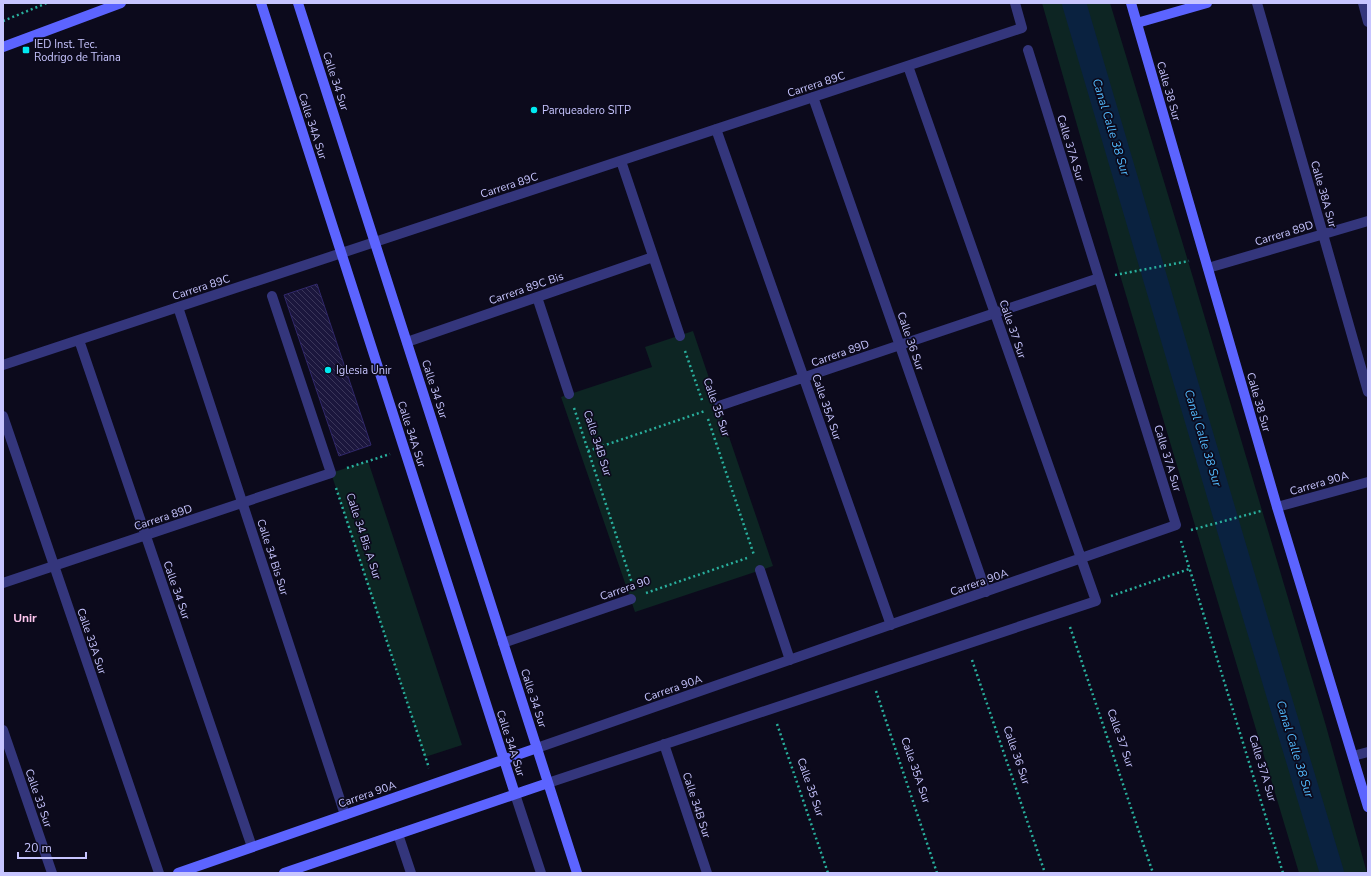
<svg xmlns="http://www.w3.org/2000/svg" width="1371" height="876" viewBox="0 0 1371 876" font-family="'Nunito Sans',sans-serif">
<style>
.green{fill:#0d2523}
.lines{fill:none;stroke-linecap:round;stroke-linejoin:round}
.canal{stroke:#0a2240;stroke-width:24}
.building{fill:url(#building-back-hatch);stroke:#30276a}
.path{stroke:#29af9d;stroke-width:2.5;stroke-dasharray:2 3;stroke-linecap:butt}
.street{stroke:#34367c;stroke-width:10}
.secondary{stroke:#5c64ff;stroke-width:10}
.poi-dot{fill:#00e9f0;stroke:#0c0a1c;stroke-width:1.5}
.labels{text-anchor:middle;stroke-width:3.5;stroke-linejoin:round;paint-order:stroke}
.poi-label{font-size:11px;fill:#c7c5ff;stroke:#0c0a1c;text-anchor:start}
.street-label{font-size:11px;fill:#c7c5ff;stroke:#0c0a1c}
.water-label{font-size:12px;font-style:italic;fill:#53bcff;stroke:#0c0a1c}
.neighbourhood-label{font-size:12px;font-weight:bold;fill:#ffc7ef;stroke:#0c0a1c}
</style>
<defs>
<pattern id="building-back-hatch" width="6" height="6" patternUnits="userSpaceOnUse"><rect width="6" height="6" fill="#1b163d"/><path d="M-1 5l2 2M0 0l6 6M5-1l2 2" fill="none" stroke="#3b365a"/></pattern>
</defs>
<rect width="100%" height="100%" fill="#0c0a1c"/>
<path class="green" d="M 1042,3 L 1110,3 L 1188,261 L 1326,726 L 1367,873 L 1299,873 L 1120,275 Z
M 693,331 L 773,566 L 635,612 L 561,397 L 652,367 L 645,347 Z
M 368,461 L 462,745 L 425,757 L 331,473 Z"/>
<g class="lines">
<path class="canal" d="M 1074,3 L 1244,580 L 1332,873"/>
</g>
<path class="building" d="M 317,284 L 371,445 L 339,456 L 284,295 Z"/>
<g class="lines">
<path class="path" d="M 3,21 L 47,3
M 1115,275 L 1189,261
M 685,351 L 703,403
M 574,408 L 632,583
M 708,419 L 754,555
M 588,451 L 705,411
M 347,468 L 390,454
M 336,488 L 429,768
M 1191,530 L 1261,511
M 1181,541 L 1283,873
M 646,593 L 747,558
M 1111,596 L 1189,569
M 1070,627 L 1153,873
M 972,660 L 1045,873
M 876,691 L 937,873
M 777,724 L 828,873"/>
<path class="street" d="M 1257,3 L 1368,392
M 1363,3 L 1368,22
M 813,97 L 986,592
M 716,129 L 891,625
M 621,161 L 680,336
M 1208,268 L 1368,221
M 537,297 L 569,394
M 178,307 L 345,815
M 79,340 L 252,847
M 407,342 L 653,257
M 3,365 L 1022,28 L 1015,3
M 719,406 L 1099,278
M 3,416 L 159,873
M 1277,507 L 1368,482
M 760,570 L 790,660
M 3,583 L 331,473 L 272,296
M 503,643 L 631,599
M 3,730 L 52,873
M 664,744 L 707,873
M 537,748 L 1176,525 L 1028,50
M 1353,756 L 1368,752
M 548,783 L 1096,601 L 908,66
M 515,794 L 541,873
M 398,834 L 411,873"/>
<path class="secondary" d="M 261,3 L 515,794
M 298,3 L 577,873
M 1131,3 L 1277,507 L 1368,807
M 1137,23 L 1207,3
M 3,47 L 121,3
M 178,873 L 537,748
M 284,873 L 548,783"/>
</g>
<g class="poi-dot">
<rect x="22" y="46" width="8" height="8" rx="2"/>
<circle cx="534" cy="110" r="4"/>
<circle cx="328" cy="370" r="4"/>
</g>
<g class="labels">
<g class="poi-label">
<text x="34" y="48">IED Inst. Tec.<tspan x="34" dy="13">Rodrigo de Triana</tspan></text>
<text x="542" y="114">Parqueadero SITP</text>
<text x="336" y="374">Iglesia Unir</text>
</g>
<g class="street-label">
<text transform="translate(336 81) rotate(72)" y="4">Calle 34 Sur</text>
<text transform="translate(816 84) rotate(-18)" y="4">Carrera 89C</text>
<text transform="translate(1169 91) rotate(74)" y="4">Calle 38 Sur</text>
<text transform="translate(313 126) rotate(72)" y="4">Calle 34A Sur</text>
<text transform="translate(1071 148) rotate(73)" y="4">Calle 37A Sur</text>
<text transform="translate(509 185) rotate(-18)" y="4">Carrera 89C</text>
<text transform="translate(1324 194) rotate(74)" y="4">Calle 38A Sur</text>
<text transform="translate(1284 233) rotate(-17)" y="4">Carrera 89D</text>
<text transform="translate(201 287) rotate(-18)" y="4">Carrera 89C</text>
<text transform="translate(526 288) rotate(-19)" y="4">Carrera 89C Bis</text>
<text transform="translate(1013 329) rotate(71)" y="4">Calle 37 Sur</text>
<text transform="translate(911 341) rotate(71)" y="4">Calle 36 Sur</text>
<text transform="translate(840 353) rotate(-19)" y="4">Carrera 89D</text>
<text transform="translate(435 389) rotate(72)" y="4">Calle 34 Sur</text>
<text transform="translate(1259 402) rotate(74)" y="4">Calle 38 Sur</text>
<text transform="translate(717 407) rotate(71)" y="4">Calle 35 Sur</text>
<text transform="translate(827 407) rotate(71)" y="4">Calle 35A Sur</text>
<text transform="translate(412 434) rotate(72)" y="4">Calle 34A Sur</text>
<text transform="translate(598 443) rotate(72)" y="4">Calle 34B Sur</text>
<text transform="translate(1168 458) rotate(73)" y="4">Calle 37A Sur</text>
<text transform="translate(1319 483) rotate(-16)" y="4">Carrera 90A</text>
<text transform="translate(163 517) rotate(-18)" y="4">Carrera 89D</text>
<text transform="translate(364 536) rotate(72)" y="4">Calle 34 Bis A Sur</text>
<text transform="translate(273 557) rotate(72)" y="4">Calle 34 Bis Sur</text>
<text transform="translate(979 582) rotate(-19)" y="4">Carrera 90A</text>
<text transform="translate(625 588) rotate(-19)" y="4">Carrera 90</text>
<text transform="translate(177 590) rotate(71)" y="4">Calle 34 Sur</text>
<text transform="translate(92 641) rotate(71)" y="4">Calle 33A Sur</text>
<text transform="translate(673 688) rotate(-19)" y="4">Carrera 90A</text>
<text transform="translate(534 698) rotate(72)" y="4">Calle 34 Sur</text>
<text transform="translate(1121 738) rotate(71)" y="4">Calle 37 Sur</text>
<text transform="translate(511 743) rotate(72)" y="4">Calle 34A Sur</text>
<text transform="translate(1017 755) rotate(71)" y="4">Calle 36 Sur</text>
<text transform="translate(1263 768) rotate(73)" y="4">Calle 37A Sur</text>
<text transform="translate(916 770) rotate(71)" y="4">Calle 35A Sur</text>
<text transform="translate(811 787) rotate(71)" y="4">Calle 35 Sur</text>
<text transform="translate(367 794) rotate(-19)" y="4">Carrera 90A</text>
<text transform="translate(39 798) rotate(71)" y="4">Calle 33 Sur</text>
<text transform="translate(697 805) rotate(72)" y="4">Calle 34B Sur</text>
</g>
<g class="water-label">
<text transform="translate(1111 127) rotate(73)" y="4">Canal Calle 38 Sur</text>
<text transform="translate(1203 438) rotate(73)" y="4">Canal Calle 38 Sur</text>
<text transform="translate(1295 749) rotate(73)" y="4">Canal Calle 38 Sur</text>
</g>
<g class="neighbourhood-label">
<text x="25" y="622">Unir</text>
</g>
</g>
<rect width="1371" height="876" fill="none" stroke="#c7c5ff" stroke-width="8"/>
<path d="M18 852v6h68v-6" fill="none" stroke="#c7c5ff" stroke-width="2"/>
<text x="24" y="852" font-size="12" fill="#c7c5ff" stroke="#0c0a1c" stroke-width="3" paint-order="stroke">20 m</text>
</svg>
